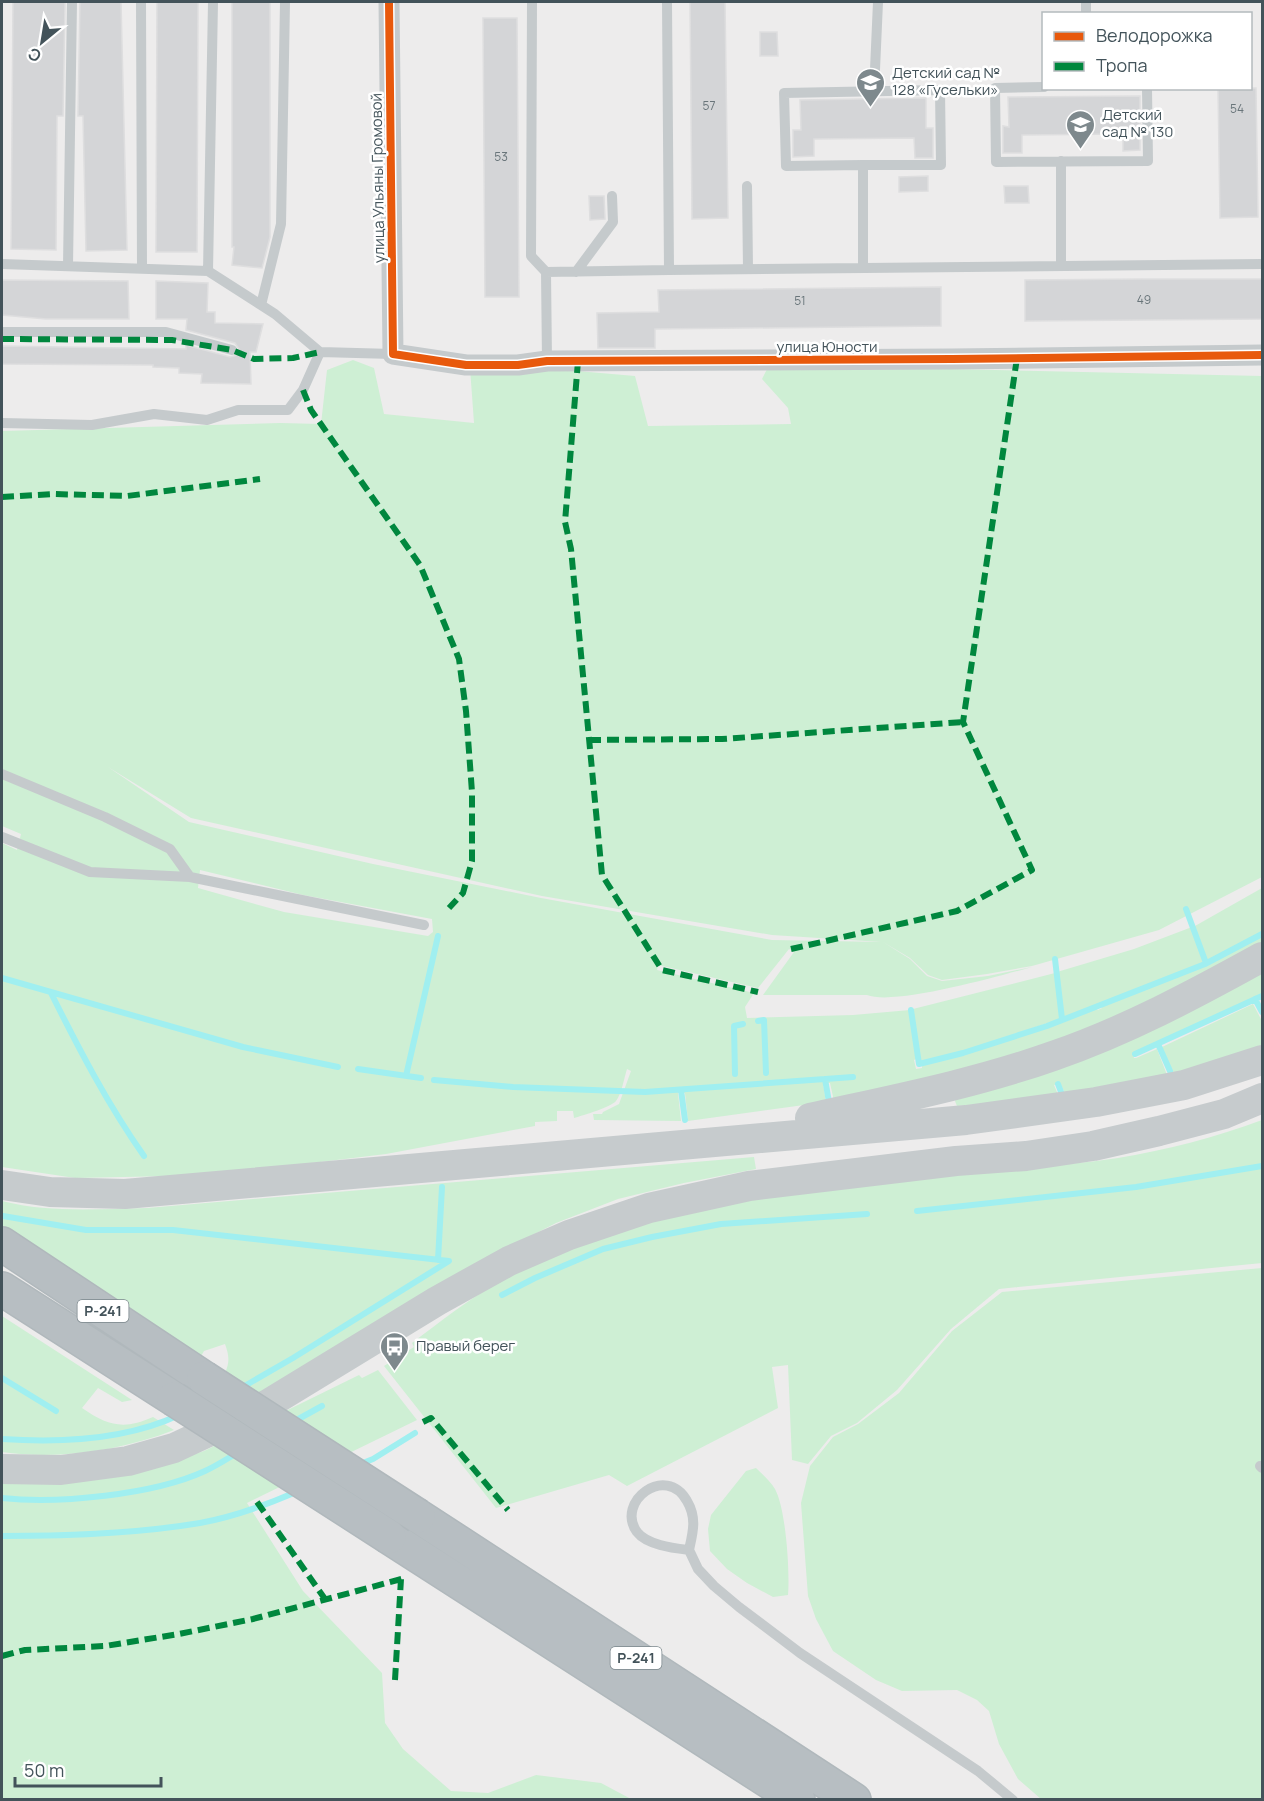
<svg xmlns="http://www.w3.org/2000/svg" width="1264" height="1801" viewBox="0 0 1264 1801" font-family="Manrope,sans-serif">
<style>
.green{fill:#ceefd4;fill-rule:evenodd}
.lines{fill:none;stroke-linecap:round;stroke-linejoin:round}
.stream{stroke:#a0eff0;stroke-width:6}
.building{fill:#d4d5d7;stroke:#dededf;stroke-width:1.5}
.highway-casing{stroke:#b0b8bc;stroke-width:36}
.lane{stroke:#c5cacc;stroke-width:10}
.street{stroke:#c5cacc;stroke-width:21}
.secondary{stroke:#c6cbcd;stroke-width:30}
.highway{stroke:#b7bec2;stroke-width:33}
.highway-bridge-casing{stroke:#b0b8bc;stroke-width:36;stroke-linecap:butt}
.highway-bridge{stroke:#b7bec2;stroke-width:33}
.quiet{stroke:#00873e;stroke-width:6;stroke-dasharray:12 6;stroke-linecap:butt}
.cycleway-casing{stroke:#fff;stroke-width:11}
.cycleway{stroke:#e8590c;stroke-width:8}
.labels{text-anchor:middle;stroke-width:5;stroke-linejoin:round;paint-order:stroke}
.number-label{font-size:12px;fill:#69757a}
.shield{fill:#fff;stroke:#7b878c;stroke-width:1.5}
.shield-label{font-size:14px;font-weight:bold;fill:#43535a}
.poi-label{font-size:15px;fill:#43535a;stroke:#fff;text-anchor:start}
.street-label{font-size:15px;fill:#43535a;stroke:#fff}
</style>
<rect width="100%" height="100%" fill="#edecec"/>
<path class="green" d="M 353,360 L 374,368 L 384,414 L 474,423 L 470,368 L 566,370 L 635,376 L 648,426 L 791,424 L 788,408 L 762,379 L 769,365 L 1262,376 L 1262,877 L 1159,930 L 1032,966 L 987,974 L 942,980 L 928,975 L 910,958 L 883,942 L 910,959 L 927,976 L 942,981 L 988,976 L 1032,967 C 999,976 895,1006 867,995 L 763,995 L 794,952 L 789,949 L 758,988 L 658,965 L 657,970 L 754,993 L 745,1007 L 747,1018 L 853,1015 L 910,1010 L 916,1059 L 914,1060 L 916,1069 L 922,1068 L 922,1066 L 1048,1027 L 1095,1008 L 1098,1010 L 1102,1008 L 1101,1005 L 1206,965 L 1262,936 L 1262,946 L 1186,989 L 1001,1062 L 834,1101 L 830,1083 L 823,1083 L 826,1102 L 688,1121 L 685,1093 L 678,1093 L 681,1121 L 594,1120 L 593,1114 L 602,1114 L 603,1112 L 619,1104 L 631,1071 L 627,1069 C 624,1078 622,1093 616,1101 C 611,1107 584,1115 574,1118 L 573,1111 L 557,1111 L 557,1121 L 535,1122 L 535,1126 L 386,1154 L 238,1172 L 171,1176 L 75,1178 L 2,1167 L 2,843 L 17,850 L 21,834 L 2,826 L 2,431 L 280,423 L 321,424 L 327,370 ZM 108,767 L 191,818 L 542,896 L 772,935 L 882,942 L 772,940 L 541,898 L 373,864 L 189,822 ZM 200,870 L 303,895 L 432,919 L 433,932 L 428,936 L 284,912 L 198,888 Z
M 1262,888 L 1262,933 L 1207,961 L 1195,926 Z
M 1192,927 L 1205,963 L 1063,1018 L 1057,972 L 1134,949 Z
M 1262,969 L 1262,995 L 1133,1054 L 1134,1058 L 1136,1058 L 1157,1049 L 1167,1075 L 1066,1095 L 1060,1083 L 1054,1085 L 1059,1097 L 957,1106 L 955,1101 L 957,1096 Z
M 1055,973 L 1060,1019 L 963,1051 L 921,1063 L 919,1059 L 913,1009 Z
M 1253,1004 L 1262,1021 L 1262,1045 L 1219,1061 L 1175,1073 L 1172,1071 L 1162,1047 Z
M 1262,1120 L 1262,1263 L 999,1289 L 951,1329 L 897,1390 L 857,1423 L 831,1436 L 808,1464 L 792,1460 L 788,1365 L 772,1367 L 778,1408 L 627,1486 L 609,1475 L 496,1508 L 384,1366 L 414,1347 L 412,1343 C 440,1322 467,1300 498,1283 C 645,1202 814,1189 979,1172 C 1025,1167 1072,1165 1118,1158 C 1167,1150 1216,1137 1262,1120 Z
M 754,1157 L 756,1169 L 684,1183 L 618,1199 L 556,1223 L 503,1250 L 259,1395 L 225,1373 C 230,1362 229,1355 225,1344 L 204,1351 L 200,1358 L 2,1229 L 2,1201 C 49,1213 98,1209 147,1208 Z
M 1262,1268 L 1262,1799 L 1041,1799 L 1018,1779 L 999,1744 L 989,1711 L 977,1700 L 957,1690 L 902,1691 L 876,1680 L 833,1651 L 816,1619 L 808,1596 L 801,1503 L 810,1466 L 833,1437 L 858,1424 L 899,1393 L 952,1331 L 1002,1292 Z
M 2,1316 L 132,1400 L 122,1402 L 98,1388 L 82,1408 C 108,1426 124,1430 153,1417 L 174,1430 C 120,1451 59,1460 2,1452 Z
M 378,1370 L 417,1420 L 247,1503 L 303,1591 L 382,1673 L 385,1723 L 403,1749 L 451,1791 L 488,1793 L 536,1775 L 601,1783 L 631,1799 L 2,1800 L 2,1481 L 164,1464 L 204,1451 L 359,1375 L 362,1378 Z
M 756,1468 C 762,1474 770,1481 775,1489 C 786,1509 790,1572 788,1595 L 773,1597 L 747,1583 L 727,1569 L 710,1551 L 708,1529 L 711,1515 L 746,1471 Z"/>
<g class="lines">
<path class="stream" d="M 1186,909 L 1206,963
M 1055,959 L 1062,1019
M 2,978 L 243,1047 L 338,1067
M 51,993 C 79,1049 108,1105 144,1156
M 1255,999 L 1262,1012
M 911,1010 L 919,1064 L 963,1053 L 1047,1026 L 1205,964 L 1262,934
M 758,1021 L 764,1020 L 766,1073
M 1158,1044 L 1170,1071
M 1135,1054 L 1262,996
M 358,1069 L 421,1078
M 735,1074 L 734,1026 L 743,1024
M 406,1076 L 438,936
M 825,1079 L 829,1102
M 434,1080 L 513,1087 L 645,1092 L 853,1077
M 1058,1084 L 1063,1097
M 681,1090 L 685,1120
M 917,1211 L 1136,1187 L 1262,1166
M 3,1216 L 86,1230 L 173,1230 L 449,1261 L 293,1358 L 241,1388
M 438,1260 L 442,1187
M 502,1295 L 535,1278 L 603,1249 L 652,1237 L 721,1224 L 867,1214
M 2,1378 L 56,1411
M 293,1422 L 322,1406
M 2,1439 C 60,1443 126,1440 179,1415
M 358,1465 L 373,1459 L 415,1433
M 2,1498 C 58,1504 153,1495 205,1471 C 216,1466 227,1459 237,1453
M 2,1536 C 67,1536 135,1534 200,1523 C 233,1517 266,1505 296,1492"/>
</g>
<path class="building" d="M 13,2 L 65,2 L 63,116 L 57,116 L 56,250 L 11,249 Z
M 80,2 L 121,2 L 127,250 L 86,251 L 83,116 L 78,116 Z
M 157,2 L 198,2 L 197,252 L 156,252 Z
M 232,2 L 270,2 L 270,237 L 262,268 L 232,265 L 234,247 L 232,247 Z
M 690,2 L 725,2 L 728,218 L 692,219 Z
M 483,18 L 517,18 L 519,297 L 485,297 Z
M 760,32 L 777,32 L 778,56 L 760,56 Z
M 1218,88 L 1256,88 L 1258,217 L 1220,218 Z
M 1140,96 L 1140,150 L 1123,151 L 1123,134 L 1022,135 L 1022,153 L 1003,153 L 1003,126 L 1009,127 L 1008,97 Z
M 926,98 L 926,128 L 933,128 L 933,158 L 915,158 L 914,138 L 814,139 L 814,156 L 793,157 L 793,130 L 801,130 L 800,100 Z
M 928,176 L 928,191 L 899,192 L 899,177 Z
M 1004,186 L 1028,186 L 1029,203 L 1005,203 Z
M 589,196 L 604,196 L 605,219 L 590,220 Z
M 1143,279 L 1263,279 L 1263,319 L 1025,321 L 1025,280 Z
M 2,280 L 128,281 L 129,319 L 46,319 L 2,315 Z
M 156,281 L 208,283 L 207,312 L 215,312 L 215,323 L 263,324 L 256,352 L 250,352 L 251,384 L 201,383 L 202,374 L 179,373 L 179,368 L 153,367 L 153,365 L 2,364 L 2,346 L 186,349 L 186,345 L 230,357 L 238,355 L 239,349 L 235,343 L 186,330 L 187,319 L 156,319 Z
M 941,287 L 941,326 L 655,329 L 655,348 L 598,348 L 597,313 L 659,312 L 658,290 Z"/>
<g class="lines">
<defs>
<path id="highway" d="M 2,1244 L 204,1378
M 2,1289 L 174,1399
M 418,1516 L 854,1800
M 389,1537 L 798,1800"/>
</defs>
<use href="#highway" class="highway-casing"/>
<path class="lane" d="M 141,2 L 142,268
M 532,2 L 531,256 L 546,272 L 669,270
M 667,2 L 669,270 L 1262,264
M 1086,14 L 1086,2
M 1044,87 L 995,88 L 996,162 L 1148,161 L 1147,88
M 874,92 L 878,2
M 863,165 L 786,166 L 784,93 L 940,90 L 941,165 L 863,165 L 863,268
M 747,186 L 748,269
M 2,264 L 208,271 L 275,314 L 320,352
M 68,266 L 72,2
M 1061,266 L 1061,161
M 208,271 L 213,2
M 546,272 L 547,361
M 576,272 L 613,222 L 612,196
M 261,305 L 281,224 L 285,2
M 2,332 L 166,332 L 232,350
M 2,423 L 92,425 L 154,414 L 207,420 L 238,410 L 288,410 L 303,390 L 320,352 L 393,354
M 2,774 L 105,817 L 170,849 L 190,877
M 2,837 L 90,872 L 190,877 L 424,925
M 1260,1466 L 1262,1468
M 689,1550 C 673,1548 647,1545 637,1532 C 615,1502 666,1463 687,1501 C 697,1518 693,1532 689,1550 L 698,1569 L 714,1586 L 739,1607 L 800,1653 L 978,1771 L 1013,1800"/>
<path class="street" d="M 389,2 L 393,354 L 466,365 L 518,365 L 547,361 L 952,359 L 1262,355"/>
<path class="secondary" d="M 810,1118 C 891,1100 974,1084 1053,1056 C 1126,1031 1195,994 1262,957
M 2,1185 L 50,1192 L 125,1194 L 966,1120 L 1096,1102 L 1184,1085 L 1262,1060
M 2,1469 L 61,1470 L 128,1461 L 174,1448 L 268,1404 L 437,1301 L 509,1261 L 569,1235 L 649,1208 L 749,1186 L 956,1161 L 1026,1156 L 1093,1146 L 1159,1131 L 1224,1114 L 1262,1098"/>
<use href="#highway" class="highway"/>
<defs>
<path id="highway-bridge" d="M 204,1378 L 418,1516
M 174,1399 L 389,1537"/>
</defs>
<use href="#highway-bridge" class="highway-bridge-casing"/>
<use href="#highway-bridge" class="highway-bridge"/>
<path class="quiet" d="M 2,339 L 172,340 L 232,350 L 254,359 L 293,358 L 320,352
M 578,361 L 565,522 L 571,549 L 602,875 L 662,970 L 758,992
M 303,390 L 311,410 L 420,565 L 459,659 L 466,711 L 472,792 L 472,861 L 463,893 L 449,908
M 2,497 L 54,494 L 127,496 L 260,479
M 589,740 L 722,739 L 963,722
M 791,949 L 957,911 L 1032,870 L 963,722 L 1017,358
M 423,1422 L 431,1418 L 508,1510
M 257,1502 L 325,1599
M 2,1656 L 25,1650 L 105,1646 L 179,1634 L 253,1619 L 405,1578
M 395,1680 L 401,1579"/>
<defs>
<path id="cycleway" d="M 389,2 L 393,354 L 466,365 L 518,365 L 547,361 L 952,359 L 1262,355"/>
</defs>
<use href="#cycleway" class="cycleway-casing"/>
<use href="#cycleway" class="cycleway"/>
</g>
<defs>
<symbol id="school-pin" viewBox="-11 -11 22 30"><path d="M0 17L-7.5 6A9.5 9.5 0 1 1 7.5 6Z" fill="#7e898d" stroke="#fff"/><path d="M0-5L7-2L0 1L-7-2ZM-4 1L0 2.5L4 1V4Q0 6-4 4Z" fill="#fff"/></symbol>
<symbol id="bus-pin" viewBox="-11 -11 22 30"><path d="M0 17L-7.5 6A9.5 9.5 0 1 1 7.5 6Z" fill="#7e898d" stroke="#fff"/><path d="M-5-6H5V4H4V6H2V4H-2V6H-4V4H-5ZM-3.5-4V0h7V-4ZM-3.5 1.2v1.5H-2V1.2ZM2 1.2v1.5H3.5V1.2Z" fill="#fff"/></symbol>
</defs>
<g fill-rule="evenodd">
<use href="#school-pin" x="854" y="66" width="33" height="45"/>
<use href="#school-pin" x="1064" y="108" width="33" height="45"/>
<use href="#bus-pin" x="378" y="1330" width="33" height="45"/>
</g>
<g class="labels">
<g class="number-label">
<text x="709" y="110">57</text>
<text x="1237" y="113">54</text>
<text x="501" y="161">53</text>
<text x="1144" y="304">49</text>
<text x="800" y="305">51</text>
</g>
<g class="shield">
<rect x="77.5" y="1300" width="51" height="22" rx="4.5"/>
<rect x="610.5" y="1647" width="51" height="22" rx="4.5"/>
</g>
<g class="shield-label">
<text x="103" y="1316">Р-241</text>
<text x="636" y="1663">Р-241</text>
</g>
<g class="poi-label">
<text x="892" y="78">Детский сад №<tspan x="892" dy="17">128 «Гусельки»</tspan></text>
<text x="1102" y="120">Детский<tspan x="1102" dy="17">сад № 130</tspan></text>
<text x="416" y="1351">Правый берег</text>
</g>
<g class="street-label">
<text transform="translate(378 178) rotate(-91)" y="5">улица Ульяны Громовой</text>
<text x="827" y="352">улица Юности</text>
</g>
</g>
<rect width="1264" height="1801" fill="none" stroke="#43535a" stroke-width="6"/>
<rect x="1042" y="12" width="210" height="78" fill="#ffffff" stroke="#b4babd" stroke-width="1.5"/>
<rect x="1054" y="32" width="30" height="9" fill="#e8590c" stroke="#b4babd" stroke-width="1.5"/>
<text x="1096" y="42" font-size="18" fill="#43535a">Велодорожка</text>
<rect x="1054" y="62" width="30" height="9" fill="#00873e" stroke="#b4babd" stroke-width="1.5"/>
<text x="1096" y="72" font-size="18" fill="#43535a">Тропа</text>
<g transform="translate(42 42) rotate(210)" stroke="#ffffff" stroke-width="4.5" paint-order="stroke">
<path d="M0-4.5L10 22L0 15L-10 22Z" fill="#43535a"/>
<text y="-9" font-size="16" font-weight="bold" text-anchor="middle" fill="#43535a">С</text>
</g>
<path d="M15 1777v9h146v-9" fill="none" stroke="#43535a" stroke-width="3"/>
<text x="24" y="1777" font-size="18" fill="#43535a" stroke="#ffffff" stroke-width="4.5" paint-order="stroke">50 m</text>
</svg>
